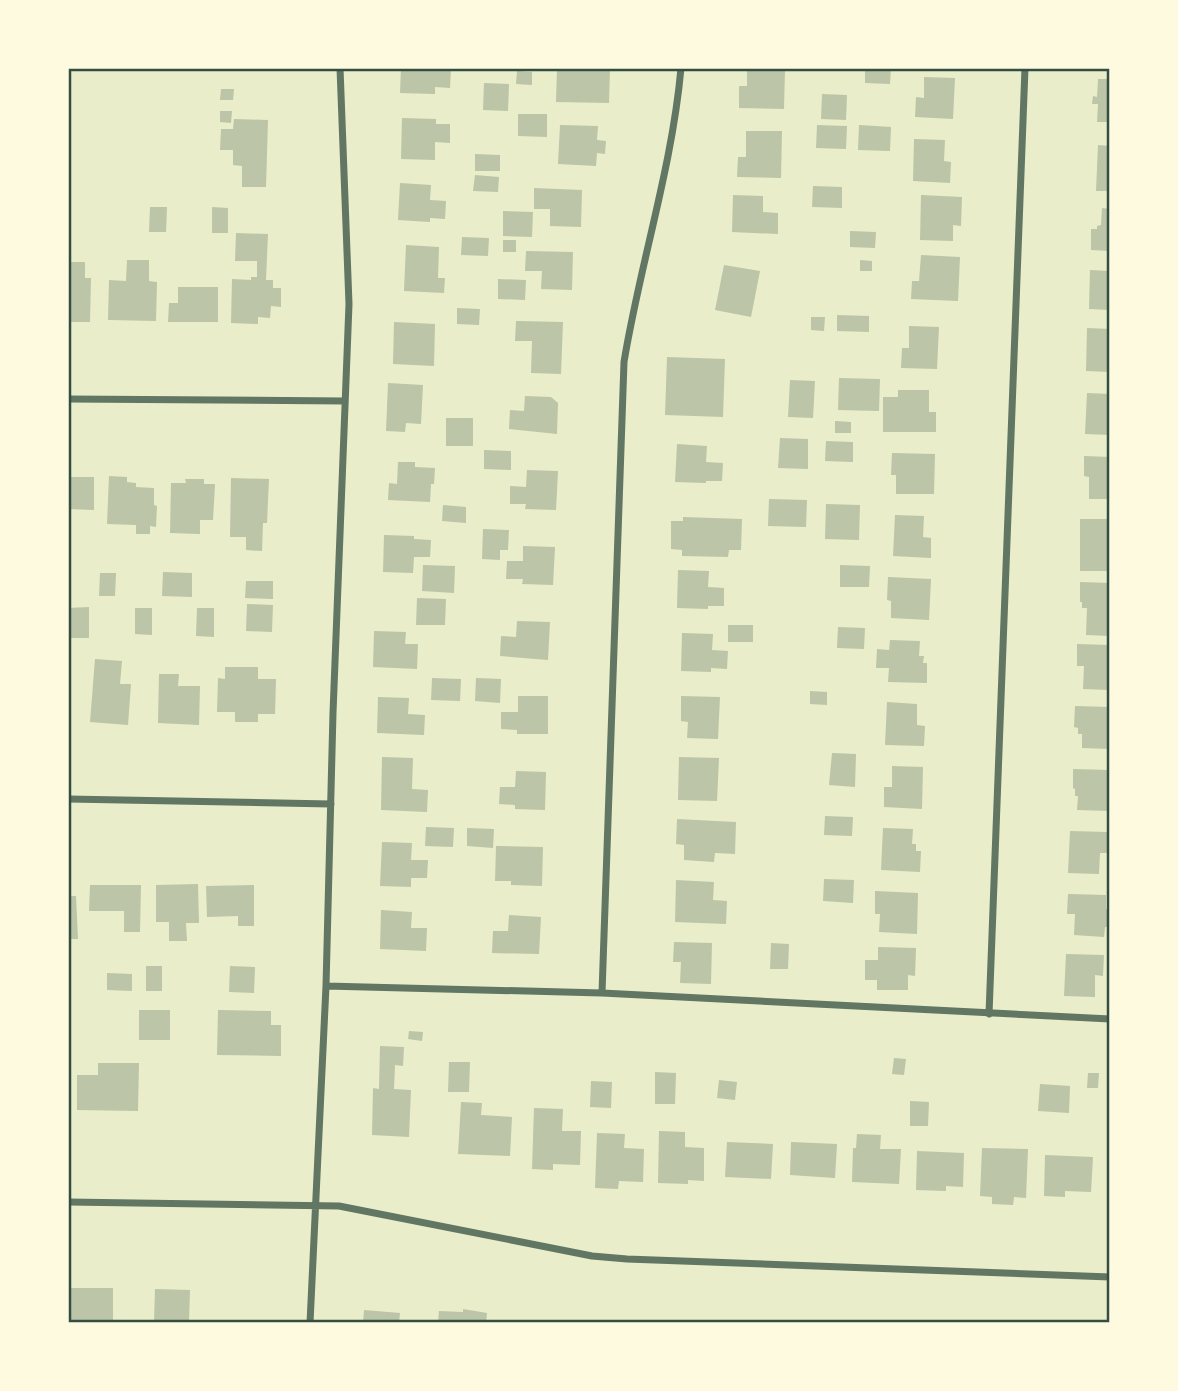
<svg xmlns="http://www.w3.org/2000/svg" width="1178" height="1391" viewBox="0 0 1178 1391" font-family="'Space Grotesk',sans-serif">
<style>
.building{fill:#bcc5a7}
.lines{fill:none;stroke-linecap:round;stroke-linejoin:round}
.minor{stroke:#617663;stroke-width:7}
.neatline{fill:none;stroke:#344e41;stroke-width:2.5}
</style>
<rect width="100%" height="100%" fill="#e9edc9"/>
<path class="building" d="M 401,68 L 451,68 L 450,88 L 435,87 L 435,94 L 400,93 Z
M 557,68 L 610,68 L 609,103 L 556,102 Z
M 865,68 L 891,68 L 890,84 L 865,83 Z
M 747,69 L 785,70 L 784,109 L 739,108 L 739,86 L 747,86 Z
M 517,71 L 532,72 L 532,85 L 516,84 Z
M 924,77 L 955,78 L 953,119 L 915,117 L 916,97 L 924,98 Z
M 1098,79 L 1110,79 L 1110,122 L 1097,122 L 1098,104 L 1092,104 L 1093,96 L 1097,97 Z
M 484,83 L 509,84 L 508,111 L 483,110 Z
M 221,89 L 234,89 L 233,100 L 220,100 Z
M 822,94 L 847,95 L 846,120 L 821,119 Z
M 220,111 L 232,111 L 231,123 L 220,122 Z
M 518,114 L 547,114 L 547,137 L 518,136 Z
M 402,118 L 436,119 L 436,124 L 450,124 L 450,143 L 435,142 L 435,160 L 401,159 Z
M 234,119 L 268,120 L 266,187 L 242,187 L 242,166 L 233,165 L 233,150 L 220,150 L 221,129 L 233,129 Z
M 560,125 L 598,126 L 597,140 L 606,141 L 605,154 L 597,153 L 596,166 L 558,164 Z
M 817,125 L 847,126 L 846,149 L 816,148 Z
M 859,125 L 891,127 L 890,151 L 858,150 Z
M 746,131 L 782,131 L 781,178 L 737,177 L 738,157 L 746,157 Z
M 914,139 L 945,140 L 944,161 L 951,162 L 950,183 L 913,181 Z
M 1098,145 L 1110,146 L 1110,191 L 1096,191 Z
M 475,154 L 500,155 L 500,171 L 475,171 Z
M 475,175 L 499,177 L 498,192 L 473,191 Z
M 400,183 L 431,185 L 430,200 L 446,201 L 445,219 L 430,218 L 430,222 L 398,220 Z
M 813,186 L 842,187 L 842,208 L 812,207 Z
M 534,188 L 582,190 L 581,227 L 550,226 L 550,209 L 534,209 Z
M 733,195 L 763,196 L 763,212 L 778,213 L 778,234 L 732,232 Z
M 921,195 L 962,197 L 961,226 L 953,225 L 953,241 L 920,240 Z
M 150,207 L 167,207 L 166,232 L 149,232 Z
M 212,207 L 228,208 L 228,233 L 212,233 Z
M 1102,208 L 1110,209 L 1110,251 L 1091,250 L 1091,229 L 1097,229 L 1097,226 L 1101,225 Z
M 503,211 L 533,212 L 532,237 L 503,236 Z
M 850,231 L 876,232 L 875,248 L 850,247 Z
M 236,233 L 268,234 L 266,280 L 273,280 L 273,288 L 281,288 L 281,307 L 271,306 L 270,318 L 258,317 L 258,324 L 231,323 L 232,279 L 251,280 L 251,277 L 257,277 L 257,261 L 235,261 Z
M 462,237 L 489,238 L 488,256 L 461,255 Z
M 503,240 L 516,240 L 516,252 L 503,252 Z
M 406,245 L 439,247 L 438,278 L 445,278 L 444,293 L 404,291 Z
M 526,251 L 573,252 L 572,290 L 541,289 L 542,271 L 525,271 Z
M 921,255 L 960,257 L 958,301 L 911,299 L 912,281 L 919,281 Z
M 127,260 L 149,260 L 149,281 L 157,282 L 156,321 L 108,320 L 109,280 L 126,281 Z
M 860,260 L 872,261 L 872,271 L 860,271 Z
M 68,262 L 85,262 L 85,278 L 91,278 L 90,322 L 68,322 Z
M 724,265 L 760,271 L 751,317 L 715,310 Z
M 1090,270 L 1110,271 L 1110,310 L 1089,309 Z
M 498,279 L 526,280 L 525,300 L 498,299 Z
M 178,287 L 218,287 L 218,322 L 168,322 L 169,303 L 178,303 Z
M 457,308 L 480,309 L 479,325 L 457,324 Z
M 837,315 L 869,316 L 869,332 L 837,331 Z
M 811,317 L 825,317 L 824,331 L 811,330 Z
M 516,321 L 563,322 L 561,374 L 531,373 L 532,341 L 515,341 Z
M 394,322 L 435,324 L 434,366 L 393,364 Z
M 909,326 L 939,327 L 937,369 L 901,368 L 902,348 L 909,348 Z
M 1087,328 L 1110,329 L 1110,372 L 1086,371 Z
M 667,357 L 725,359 L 723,417 L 665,415 Z
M 839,378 L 880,379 L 879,411 L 838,410 Z
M 790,380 L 815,381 L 813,418 L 788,417 Z
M 388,383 L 423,385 L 421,424 L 406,423 L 405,432 L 386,431 Z
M 898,390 L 929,390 L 929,412 L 936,412 L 936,432 L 883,432 L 883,397 L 898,397 Z
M 1087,393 L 1110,394 L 1110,435 L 1085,434 Z
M 525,396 L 551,397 L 558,403 L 557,434 L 509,429 L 510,410 L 524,411 Z
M 446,418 L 473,418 L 473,446 L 446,446 Z
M 835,421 L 851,422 L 851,433 L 835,433 Z
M 780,438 L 808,439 L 808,469 L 778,468 Z
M 826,441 L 853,442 L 853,462 L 825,461 Z
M 677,444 L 707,446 L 706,462 L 723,463 L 722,481 L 706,481 L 706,483 L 675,482 Z
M 484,450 L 511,451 L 511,470 L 484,469 Z
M 892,453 L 935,454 L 934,494 L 896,494 L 896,475 L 891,475 Z
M 1084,456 L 1110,457 L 1110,499 L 1089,499 L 1089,477 L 1084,476 Z
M 398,462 L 415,462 L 415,467 L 435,468 L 434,484 L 431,484 L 430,502 L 388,500 L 389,483 L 397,484 Z
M 527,470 L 558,471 L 556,510 L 525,509 L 526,504 L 510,504 L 510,486 L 526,487 Z
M 109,476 L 127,477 L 127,482 L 136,483 L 136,487 L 154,488 L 154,505 L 157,506 L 156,527 L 150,526 L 150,534 L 136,534 L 136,525 L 107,524 Z
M 68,477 L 94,477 L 94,510 L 68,509 Z
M 231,478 L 269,479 L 267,523 L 263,523 L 262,551 L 246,550 L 246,537 L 230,537 Z
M 185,479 L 204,479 L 204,484 L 215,484 L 213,520 L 200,520 L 200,534 L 170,533 L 171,483 L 186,483 Z
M 769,499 L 807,500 L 806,527 L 768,526 Z
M 826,504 L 860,505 L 859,540 L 825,539 Z
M 443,505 L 466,507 L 466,523 L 442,521 Z
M 895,515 L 924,516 L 923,537 L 931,538 L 931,558 L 893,556 Z
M 683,517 L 742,519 L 741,550 L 729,550 L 728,557 L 682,556 L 682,550 L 671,549 L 671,521 L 683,521 Z
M 1080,519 L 1110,519 L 1110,571 L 1080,571 Z
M 483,529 L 509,530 L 508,550 L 500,550 L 500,560 L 482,559 Z
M 384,535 L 414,536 L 414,539 L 431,540 L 430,557 L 414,557 L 413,573 L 383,572 Z
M 523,546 L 555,547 L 553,585 L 522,584 L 523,579 L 506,579 L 507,561 L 523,561 Z
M 423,565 L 455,566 L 454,593 L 422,591 Z
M 840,565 L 870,566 L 869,587 L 840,587 Z
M 678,570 L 709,571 L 708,587 L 724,588 L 724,606 L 708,606 L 708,609 L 677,608 Z
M 163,572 L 192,573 L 192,597 L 162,596 Z
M 100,573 L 116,573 L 115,596 L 99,596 Z
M 888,577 L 931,579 L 929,620 L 891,618 L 891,601 L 887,600 Z
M 246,581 L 273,581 L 273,599 L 245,598 Z
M 1080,582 L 1110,583 L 1110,636 L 1086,635 L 1087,608 L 1082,608 L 1082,602 L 1080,602 Z
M 417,598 L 446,599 L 445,625 L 416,625 Z
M 247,604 L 273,605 L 272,632 L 246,631 Z
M 89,607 L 89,638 L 68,638 L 68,608 Z
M 135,608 L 152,608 L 152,635 L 135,634 Z
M 197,608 L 214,608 L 214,637 L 196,636 Z
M 517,621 L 550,622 L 548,660 L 500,656 L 501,636 L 516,637 Z
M 728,625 L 753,625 L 753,642 L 728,642 Z
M 838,627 L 865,628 L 864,649 L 837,648 Z
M 374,631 L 406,632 L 405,644 L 418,644 L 417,669 L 373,667 Z
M 682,633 L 713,634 L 712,650 L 728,651 L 727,669 L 711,668 L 711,672 L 681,671 Z
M 890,640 L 920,641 L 919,656 L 924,656 L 923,663 L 927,663 L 927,683 L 888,682 L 889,668 L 876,668 L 877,649 L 889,650 Z
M 1077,644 L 1110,645 L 1110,690 L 1083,689 L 1084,666 L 1077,666 Z
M 95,659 L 122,661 L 120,684 L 131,684 L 128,725 L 90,722 Z
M 225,667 L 258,667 L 258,679 L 276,679 L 275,714 L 258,714 L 258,722 L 235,722 L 235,712 L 217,712 L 218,678 L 225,679 Z
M 159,674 L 179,674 L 178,686 L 200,686 L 199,725 L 158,723 Z
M 432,678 L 461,679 L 460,701 L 431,700 Z
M 476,678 L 501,679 L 500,703 L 475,701 Z
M 810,691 L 827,692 L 827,705 L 810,704 Z
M 518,696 L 548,696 L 548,734 L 517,734 L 517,730 L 501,729 L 501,712 L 518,712 Z
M 681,696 L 720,697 L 718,739 L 687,738 L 688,722 L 681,721 Z
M 378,697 L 409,698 L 408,714 L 425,715 L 424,735 L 377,733 Z
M 887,702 L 917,704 L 917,725 L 925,726 L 924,746 L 885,745 Z
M 1075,706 L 1110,707 L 1110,749 L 1082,748 L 1082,734 L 1078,734 L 1078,728 L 1074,727 Z
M 832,753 L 856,754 L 855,787 L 829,785 Z
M 382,757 L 413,758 L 412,789 L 428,790 L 427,812 L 381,810 Z
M 679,757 L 719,758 L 717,801 L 678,800 Z
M 892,766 L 923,767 L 922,809 L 884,807 L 884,787 L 892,787 Z
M 1073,769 L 1110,770 L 1109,811 L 1077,810 L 1078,796 L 1075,796 L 1075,789 L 1073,788 Z
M 516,771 L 546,772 L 545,810 L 515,809 L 515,805 L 499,804 L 500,787 L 515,787 Z
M 825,816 L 853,817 L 852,836 L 824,835 Z
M 677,819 L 736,822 L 735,854 L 715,853 L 714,862 L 684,860 L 684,845 L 676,844 Z
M 426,827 L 454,828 L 453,847 L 425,846 Z
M 467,828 L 494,829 L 493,848 L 467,846 Z
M 883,828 L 913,829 L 912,844 L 916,844 L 916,851 L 921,851 L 920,872 L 881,870 Z
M 1070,831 L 1108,832 L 1107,853 L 1100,853 L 1099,874 L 1068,873 Z
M 382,842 L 412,843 L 411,860 L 428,860 L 427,878 L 411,878 L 411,887 L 380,886 Z
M 496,846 L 543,847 L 542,886 L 511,885 L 511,881 L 495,881 Z
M 824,879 L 854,880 L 853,903 L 823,901 Z
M 676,880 L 714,882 L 713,900 L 727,901 L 726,924 L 675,922 Z
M 198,884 L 199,923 L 186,923 L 187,941 L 169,941 L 169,922 L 156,922 L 156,885 Z
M 90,885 L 141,885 L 140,932 L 124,932 L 124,911 L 89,911 Z
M 254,885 L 254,926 L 238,926 L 238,916 L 207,917 L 206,886 Z
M 875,891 L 918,893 L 917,934 L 879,932 L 880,914 L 875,914 Z
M 1068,894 L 1106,895 L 1106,909 L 1110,909 L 1110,927 L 1105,927 L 1104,937 L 1074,935 L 1075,914 L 1067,914 Z
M 68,896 L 76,896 L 78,939 L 68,939 Z
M 381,910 L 412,912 L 411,928 L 427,928 L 426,951 L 380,949 Z
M 509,915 L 541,917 L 539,954 L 492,953 L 493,931 L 508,931 Z
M 674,942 L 712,943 L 711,984 L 680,983 L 681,962 L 673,962 Z
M 771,943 L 789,944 L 788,969 L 770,969 Z
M 878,947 L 916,948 L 915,976 L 908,975 L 908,990 L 877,990 L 877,980 L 865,980 L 865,960 L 878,960 Z
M 1066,954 L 1104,955 L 1103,976 L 1095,975 L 1095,997 L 1064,996 Z
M 146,966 L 162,966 L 162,991 L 146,991 Z
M 230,966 L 255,967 L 254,993 L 229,992 Z
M 107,973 L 132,974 L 132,991 L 107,990 Z
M 139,1010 L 170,1010 L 170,1040 L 139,1040 Z
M 218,1010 L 271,1011 L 271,1025 L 281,1025 L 281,1056 L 217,1055 Z
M 409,1031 L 423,1032 L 422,1041 L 408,1039 Z
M 380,1046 L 404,1047 L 403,1066 L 395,1065 L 394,1089 L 411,1090 L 409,1137 L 372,1135 L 373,1088 L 379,1089 Z
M 894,1058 L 906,1059 L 904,1075 L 892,1074 Z
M 449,1062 L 470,1062 L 469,1092 L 448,1092 Z
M 98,1063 L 139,1063 L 138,1111 L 77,1110 L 77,1075 L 98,1075 Z
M 655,1072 L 676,1073 L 675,1104 L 655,1104 Z
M 1088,1073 L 1099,1073 L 1098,1088 L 1087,1088 Z
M 719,1080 L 737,1082 L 735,1100 L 717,1098 Z
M 591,1081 L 612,1082 L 611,1108 L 590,1107 Z
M 1040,1084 L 1070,1086 L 1069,1113 L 1038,1111 Z
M 910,1101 L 929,1102 L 928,1126 L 910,1126 Z
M 461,1102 L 482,1103 L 481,1115 L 512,1117 L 510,1156 L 458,1154 Z
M 534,1108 L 563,1109 L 562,1131 L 581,1131 L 580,1165 L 553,1164 L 553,1170 L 532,1169 Z
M 659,1131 L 685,1132 L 685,1147 L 704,1148 L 704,1181 L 688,1180 L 688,1184 L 658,1183 Z
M 597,1133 L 625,1134 L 624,1148 L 644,1149 L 643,1182 L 619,1181 L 618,1189 L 595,1188 Z
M 857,1134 L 881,1135 L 880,1149 L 901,1149 L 899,1184 L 852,1182 L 853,1148 L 856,1148 Z
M 727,1142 L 773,1144 L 771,1179 L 725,1177 Z
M 791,1142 L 837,1144 L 835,1178 L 790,1175 Z
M 982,1148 L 1028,1149 L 1026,1198 L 1014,1197 L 1013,1205 L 992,1204 L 992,1197 L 980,1196 Z
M 917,1151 L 964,1153 L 963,1187 L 946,1186 L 946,1191 L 916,1190 Z
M 1045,1155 L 1093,1157 L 1091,1192 L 1065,1191 L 1065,1197 L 1044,1196 Z
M 68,1288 L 113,1288 L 113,1323 L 68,1323 Z
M 155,1289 L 190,1290 L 189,1323 L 154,1323 Z
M 463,1309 L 487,1313 L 486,1323 L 438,1323 L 439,1311 L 463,1312 Z
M 364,1310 L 400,1313 L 399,1323 L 363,1323 Z"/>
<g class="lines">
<path class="minor" d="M 68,399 L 345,401
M 68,799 L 331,804
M 326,986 L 602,993 L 1110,1019
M 602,993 L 624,362 C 640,264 672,168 681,68
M 989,1014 L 1025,68
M 68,1202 L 339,1206 L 592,1256 L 627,1259 L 1110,1277
M 310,1323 L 326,986 L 333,713 L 349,304 L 340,68"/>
</g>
<rect width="1178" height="1391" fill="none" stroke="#fefae0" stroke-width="140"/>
<rect x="70" y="70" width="1038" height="1251" class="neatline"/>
</svg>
